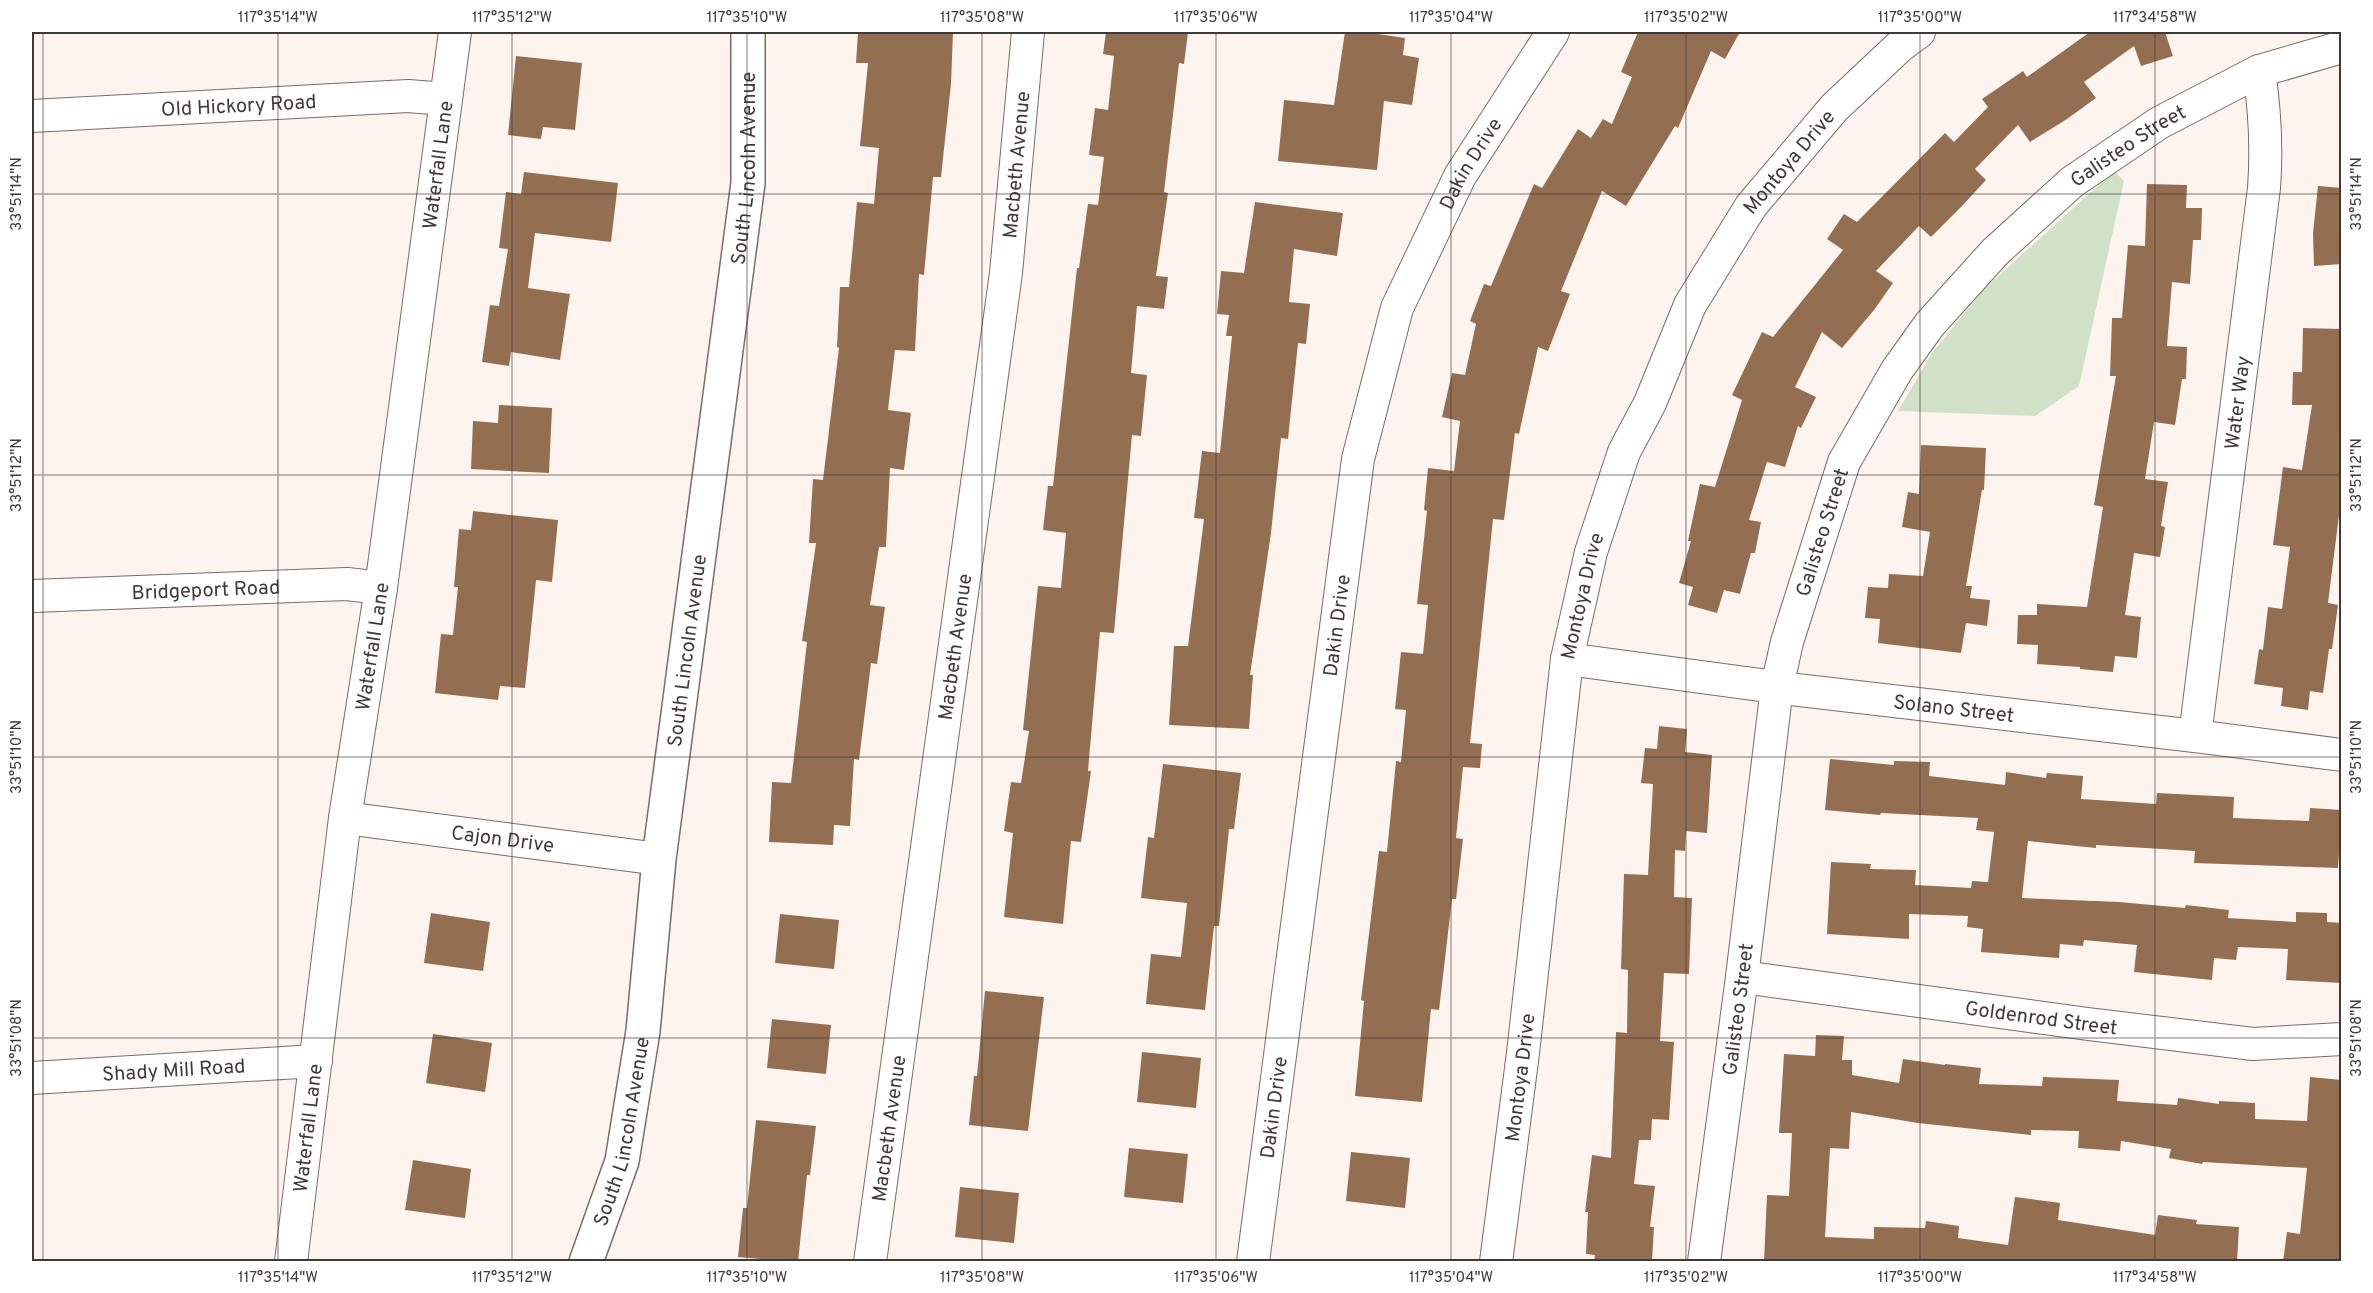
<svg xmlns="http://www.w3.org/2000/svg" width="2373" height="1293" viewBox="0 0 2373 1293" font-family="Overpass,sans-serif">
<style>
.green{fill:#d0e1c7}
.building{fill:#936e50}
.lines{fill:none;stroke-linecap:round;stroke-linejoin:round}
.minor-casing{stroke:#7a6c64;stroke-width:34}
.major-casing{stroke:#7a6c64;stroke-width:36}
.minor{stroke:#fff;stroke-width:32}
.major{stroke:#fff;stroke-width:33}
.ticks{fill:none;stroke:#3f3a36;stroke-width:1.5;stroke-opacity:0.45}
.labels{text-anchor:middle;stroke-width:6;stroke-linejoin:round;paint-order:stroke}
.street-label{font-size:20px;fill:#3f3a36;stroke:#fff}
.neatline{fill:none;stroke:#3f3a36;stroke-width:2}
.ticks-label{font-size:15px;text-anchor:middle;fill:#3f3a36}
</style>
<rect width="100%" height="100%" fill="#fdf4ef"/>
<path class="green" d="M 2114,171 L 2124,181 L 2079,386 L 2035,416 L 1898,411 L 1932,353 L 1983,290 Z"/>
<path class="building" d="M 858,32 L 953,32 L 951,84 L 941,177 L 933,177 L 924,275 L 919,274 L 915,351 L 895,350 L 888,410 L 911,413 L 904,470 L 890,468 L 886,547 L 879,547 L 870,605 L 885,607 L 877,664 L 871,663 L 859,760 L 854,759 L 850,826 L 834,825 L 833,845 L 769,842 L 772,782 L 791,783 L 807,642 L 802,641 L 816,543 L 809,543 L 813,479 L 823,480 L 839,348 L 837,347 L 840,287 L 849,287 L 857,202 L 874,204 L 879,148 L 860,146 L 868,63 L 856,63 Z
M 1106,32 L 1188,32 L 1184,64 L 1179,63 L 1164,192 L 1168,193 L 1156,276 L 1168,277 L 1164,309 L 1137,306 L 1131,373 L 1147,375 L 1141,436 L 1132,435 L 1114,633 L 1100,632 L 1088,771 L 1091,771 L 1081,842 L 1071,841 L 1063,924 L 1004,917 L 1013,833 L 1004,831 L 1011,782 L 1021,783 L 1029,731 L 1023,730 L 1038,586 L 1061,588 L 1066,533 L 1043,530 L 1048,486 L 1053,486 L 1077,268 L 1079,268 L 1088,204 L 1098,205 L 1104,157 L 1089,155 L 1095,108 L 1108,110 L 1114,56 L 1103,54 Z
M 1345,32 L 1364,32 L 1405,38 L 1403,55 L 1419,58 L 1412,105 L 1384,101 L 1377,170 L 1278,161 L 1284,100 L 1334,105 Z
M 1638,32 L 1740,32 L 1725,59 L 1711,51 L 1678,128 L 1675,126 L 1626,206 L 1602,191 L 1561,291 L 1570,294 L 1548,351 L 1538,347 L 1519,434 L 1515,433 L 1504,520 L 1493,519 L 1470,743 L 1482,744 L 1480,768 L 1463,767 L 1456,838 L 1463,839 L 1456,899 L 1452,899 L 1439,1010 L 1431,1009 L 1422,1102 L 1355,1096 L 1364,1001 L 1361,1000 L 1379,851 L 1387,852 L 1396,761 L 1401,762 L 1406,710 L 1395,709 L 1401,652 L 1423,654 L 1428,605 L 1417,604 L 1427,511 L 1424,510 L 1428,468 L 1454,471 L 1460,421 L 1442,417 L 1452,373 L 1465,375 L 1476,324 L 1470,321 L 1484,284 L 1491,286 L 1534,184 L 1542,188 L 1578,129 L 1591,138 L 1603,119 L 1612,124 L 1632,77 L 1621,72 Z
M 2090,32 L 2165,32 L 2173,56 L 2141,66 L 2134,46 L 2084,82 L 2096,98 L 2067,119 L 2030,142 L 2018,125 L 1975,169 L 1986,180 L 1962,206 L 1931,237 L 1919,226 L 1876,271 L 1893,283 L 1874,310 L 1842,348 L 1822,332 L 1795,387 L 1816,397 L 1801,428 L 1798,426 L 1785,467 L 1767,462 L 1749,520 L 1761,522 L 1755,553 L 1751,553 L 1740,594 L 1724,590 L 1717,613 L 1688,605 L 1693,587 L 1679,583 L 1691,541 L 1688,541 L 1700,484 L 1715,487 L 1742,400 L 1732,395 L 1762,332 L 1773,337 L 1843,250 L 1827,239 L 1844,214 L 1857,222 L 1945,133 L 1954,142 L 1988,107 L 1982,99 L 2023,71 L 2027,77 Z
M 516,56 L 582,63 L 575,130 L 543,127 L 541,139 L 508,135 Z
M 524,172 L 618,183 L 611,242 L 535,233 L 528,288 L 570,294 L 560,360 L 511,352 L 509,366 L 482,362 L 490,305 L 499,306 L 508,249 L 499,248 L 506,192 L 521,194 Z
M 2147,184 L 2187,185 L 2186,208 L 2202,208 L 2201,240 L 2193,240 L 2190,284 L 2172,282 L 2167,346 L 2187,347 L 2186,379 L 2182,379 L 2175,425 L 2154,422 L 2145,479 L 2168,482 L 2161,526 L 2165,527 L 2160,557 L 2134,553 L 2125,615 L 2141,617 L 2137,658 L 2115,656 L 2113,672 L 2080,669 L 2080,667 L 2037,664 L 2038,645 L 2017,644 L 2018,615 L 2037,615 L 2037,604 L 2087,607 L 2103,507 L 2094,505 L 2116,376 L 2110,376 L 2112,318 L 2122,318 L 2128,245 L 2145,246 Z
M 2318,186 L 2342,188 L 2342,264 L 2314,266 L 2313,233 Z
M 1255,202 L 1343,213 L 1337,256 L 1294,249 L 1289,302 L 1310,304 L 1306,344 L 1298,343 L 1288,439 L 1281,438 L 1271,533 L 1250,675 L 1253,675 L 1249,729 L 1169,725 L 1174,646 L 1188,646 L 1204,519 L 1194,518 L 1202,451 L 1220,453 L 1232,336 L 1226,336 L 1229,315 L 1217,314 L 1221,271 L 1244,273 Z
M 2303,328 L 2342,329 L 2342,491 L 2328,603 L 2338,605 L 2332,649 L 2329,649 L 2323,693 L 2310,691 L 2308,710 L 2281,706 L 2283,688 L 2254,684 L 2259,649 L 2263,650 L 2268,607 L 2282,609 L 2290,547 L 2273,545 L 2283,467 L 2302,470 L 2312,405 L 2292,405 L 2293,372 L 2302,372 Z
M 499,405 L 552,408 L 549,473 L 471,469 L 473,421 L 498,423 Z
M 1921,445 L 1986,448 L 1984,490 L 1982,490 L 1966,586 L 1972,586 L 1970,598 L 1990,600 L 1987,626 L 1966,623 L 1961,653 L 1878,643 L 1880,619 L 1865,618 L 1868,587 L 1888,588 L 1889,574 L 1923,576 L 1930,532 L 1902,527 L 1908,492 L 1919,494 Z
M 473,511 L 558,520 L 552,582 L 536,580 L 525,688 L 500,686 L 498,700 L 435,693 L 441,634 L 453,635 L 458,587 L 454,587 L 459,529 L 471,530 Z
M 1659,726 L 1687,729 L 1685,752 L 1712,755 L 1707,833 L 1686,831 L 1685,851 L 1675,850 L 1674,897 L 1692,898 L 1689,974 L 1664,973 L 1660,1041 L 1674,1042 L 1669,1120 L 1652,1119 L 1651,1140 L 1639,1140 L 1634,1184 L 1655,1186 L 1650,1227 L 1654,1227 L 1652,1262 L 1594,1262 L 1595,1255 L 1586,1254 L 1588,1212 L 1585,1212 L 1592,1155 L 1611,1158 L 1616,1032 L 1627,1033 L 1628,970 L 1621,969 L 1624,874 L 1648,875 L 1653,784 L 1641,783 L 1645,748 L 1657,749 Z
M 1830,759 L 1894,765 L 1894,761 L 1930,762 L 1929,776 L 2005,785 L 2006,772 L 2046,778 L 2047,773 L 2083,776 L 2081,799 L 2156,804 L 2157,793 L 2234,797 L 2233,818 L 2309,821 L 2310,808 L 2342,810 L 2338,868 L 2194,863 L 2195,851 L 2096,845 L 2096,848 L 2028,841 L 2022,898 L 2119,902 L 2185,908 L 2186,905 L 2229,910 L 2228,918 L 2296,922 L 2296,912 L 2327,913 L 2327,922 L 2342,923 L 2342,983 L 2286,980 L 2288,949 L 2238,947 L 2236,960 L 2214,958 L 2212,980 L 2134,972 L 2137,945 L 2084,940 L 2083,946 L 2060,944 L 2059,958 L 1981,952 L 1983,929 L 1967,927 L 1968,916 L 1909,914 L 1909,939 L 1827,934 L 1831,862 L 1871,864 L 1870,869 L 1916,870 L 1915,885 L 1971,888 L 1972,881 L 1988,882 L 1994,832 L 1976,830 L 1978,818 L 1881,813 L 1880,815 L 1825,810 Z
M 1163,764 L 1241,773 L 1234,829 L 1229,829 L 1219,926 L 1214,926 L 1205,1010 L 1146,1004 L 1151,954 L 1181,957 L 1187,903 L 1141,898 L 1148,837 L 1154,838 Z
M 431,913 L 490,922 L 483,971 L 424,963 Z
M 780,914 L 839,920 L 834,969 L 775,963 Z
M 985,991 L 1044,997 L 1028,1131 L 969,1125 L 974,1076 L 977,1076 Z
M 772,1019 L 831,1025 L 826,1074 L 767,1068 Z
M 433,1034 L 492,1043 L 485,1092 L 426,1083 Z
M 1816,1035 L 1844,1036 L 1842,1060 L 1852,1060 L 1852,1075 L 1899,1083 L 1903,1059 L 1945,1065 L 1945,1064 L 1981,1068 L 1979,1084 L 2042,1086 L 2043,1077 L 2119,1080 L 2117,1101 L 2177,1105 L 2178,1098 L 2219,1104 L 2219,1101 L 2255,1103 L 2255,1119 L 2307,1121 L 2310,1077 L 2342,1080 L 2342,1262 L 2283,1262 L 2287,1232 L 2300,1234 L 2307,1168 L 2203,1162 L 2202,1164 L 2169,1158 L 2171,1149 L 2121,1141 L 2120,1151 L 2078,1148 L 2079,1131 L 2031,1130 L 2031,1135 L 1918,1123 L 1851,1112 L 1849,1149 L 1830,1148 L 1825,1237 L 1874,1239 L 1874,1227 L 1925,1228 L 1926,1221 L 1959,1226 L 1958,1238 L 2008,1245 L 2015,1197 L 2060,1203 L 2058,1220 L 2155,1235 L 2158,1215 L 2197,1220 L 2196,1224 L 2239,1227 L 2237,1262 L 1764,1262 L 1767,1195 L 1789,1196 L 1792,1133 L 1779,1133 L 1784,1054 L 1815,1056 Z
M 1142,1052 L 1201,1058 L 1196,1108 L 1137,1102 Z
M 756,1120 L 816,1126 L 810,1175 L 807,1175 L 798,1262 L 738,1257 L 743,1208 L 747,1208 Z
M 1129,1148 L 1188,1154 L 1183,1203 L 1124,1197 Z
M 1351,1152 L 1410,1158 L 1405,1208 L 1346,1201 Z
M 413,1160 L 471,1169 L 465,1218 L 405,1210 Z
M 960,1187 L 1019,1193 L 1014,1243 L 955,1237 Z"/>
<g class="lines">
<defs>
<g id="minor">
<path id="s1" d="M 32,116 L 408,96 L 446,99"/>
<path id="s2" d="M 32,596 L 347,584 L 381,588"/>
<path id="s3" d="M 1567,659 L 1798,690 L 2195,736 L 2342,755"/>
<path id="s4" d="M 2195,736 L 2264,188 C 2267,148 2265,111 2259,71"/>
<path id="s5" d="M 345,818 L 659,859"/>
<path id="s6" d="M 1742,977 L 2088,1024 L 2253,1044 L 2342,1039"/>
<path id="s7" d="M 32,1078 L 316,1061"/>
<path id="s8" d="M 291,1262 L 345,818 L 381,588 L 455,32"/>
<path id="s9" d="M 870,1262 L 1006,273 L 1028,32"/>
<path id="s10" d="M 1253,1262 L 1358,459 L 1397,308 L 1460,176 L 1553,32"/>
<path id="s11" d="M 1496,1262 L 1523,1053 L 1567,659 L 1591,552 L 1624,452 L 1650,403 L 1690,305 L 1751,206 L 1834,108 L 1900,46 L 1919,32"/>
<path id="s12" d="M 1704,1262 L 1742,977 L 1777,687 L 1787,642 L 1844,462 L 1897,370 L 1930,324 L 1995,252 L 2072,182 L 2159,123 L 2259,71 L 2342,47"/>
</g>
<g id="major">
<path id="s13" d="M 586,1262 L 622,1161 L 643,1031 L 659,859 L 748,183 L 748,32"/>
</g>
</defs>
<use href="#minor" class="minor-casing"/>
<use href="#major" class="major-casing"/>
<use href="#minor" class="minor"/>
<use href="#major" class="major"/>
</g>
<path class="ticks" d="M 43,32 L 43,1262M 278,32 L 278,1262M 512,32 L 512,1262M 747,32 L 747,1262M 982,32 L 982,1262M 1216,32 L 1216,1262M 1451,32 L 1451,1262M 1686,32 L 1686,1262M 1920,32 L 1920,1262M 2155,32 L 2155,1262M 32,194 L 2342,194M 32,475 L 2342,475M 32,757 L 2342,757M 32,1038 L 2342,1038"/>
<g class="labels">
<g class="street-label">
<text dy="7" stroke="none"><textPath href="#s1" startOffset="207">Old Hickory Road</textPath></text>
<text dy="7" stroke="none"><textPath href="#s12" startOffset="1245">Galisteo Street</textPath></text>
<text dy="7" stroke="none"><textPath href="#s11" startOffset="1158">Montoya Drive</textPath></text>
<text dy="7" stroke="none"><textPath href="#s10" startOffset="1128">Dakin Drive</textPath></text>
<text dy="7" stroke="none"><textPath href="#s8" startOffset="1107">Waterfall Lane</textPath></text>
<text dy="7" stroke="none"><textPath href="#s9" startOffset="1107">Macbeth Avenue</textPath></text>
<text dy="7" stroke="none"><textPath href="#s13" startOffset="1108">South Lincoln Avenue</textPath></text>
<text dy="7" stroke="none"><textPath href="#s4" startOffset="336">Water Way</textPath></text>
<text dy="7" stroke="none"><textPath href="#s12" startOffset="741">Galisteo Street</textPath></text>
<text dy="7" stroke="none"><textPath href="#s2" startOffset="174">Bridgeport Road</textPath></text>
<text dy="7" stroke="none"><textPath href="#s11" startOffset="672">Montoya Drive</textPath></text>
<text dy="7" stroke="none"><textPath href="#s10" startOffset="642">Dakin Drive</textPath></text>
<text dy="7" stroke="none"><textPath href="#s8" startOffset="621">Waterfall Lane</textPath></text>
<text dy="7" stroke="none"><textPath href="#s9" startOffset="621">Macbeth Avenue</textPath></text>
<text dy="7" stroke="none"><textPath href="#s13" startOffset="622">South Lincoln Avenue</textPath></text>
<text dy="7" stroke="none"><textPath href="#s3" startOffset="390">Solano Street</textPath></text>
<text dy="7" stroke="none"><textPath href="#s5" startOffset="159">Cajon Drive</textPath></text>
<text dy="7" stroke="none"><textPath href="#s12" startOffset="255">Galisteo Street</textPath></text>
<text dy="7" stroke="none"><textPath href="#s6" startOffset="302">Goldenrod Street</textPath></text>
<text dy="7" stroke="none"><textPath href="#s7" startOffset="142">Shady Mill Road</textPath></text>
<text dy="7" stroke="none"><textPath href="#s11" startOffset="186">Montoya Drive</textPath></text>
<text dy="7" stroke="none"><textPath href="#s10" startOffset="156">Dakin Drive</textPath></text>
<text dy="7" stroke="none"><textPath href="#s8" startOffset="135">Waterfall Lane</textPath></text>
<text dy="7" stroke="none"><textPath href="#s9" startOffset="135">Macbeth Avenue</textPath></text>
<text dy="7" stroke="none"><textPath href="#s13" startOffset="136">South Lincoln Avenue</textPath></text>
</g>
</g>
<rect width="2373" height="1293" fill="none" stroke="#ffffff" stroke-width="66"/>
<rect x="33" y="33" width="2307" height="1227" class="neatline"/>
<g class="ticks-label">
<text x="278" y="22">117°35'14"W</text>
<text x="512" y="22">117°35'12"W</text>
<text x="747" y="22">117°35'10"W</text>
<text x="982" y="22">117°35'08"W</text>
<text x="1216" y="22">117°35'06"W</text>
<text x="1451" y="22">117°35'04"W</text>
<text x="1686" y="22">117°35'02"W</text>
<text x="1920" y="22">117°35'00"W</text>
<text x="2155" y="22">117°34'58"W</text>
<text transform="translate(16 194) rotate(-90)" y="5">33°51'14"N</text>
<text transform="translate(2356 194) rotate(-90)" y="5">33°51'14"N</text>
<text transform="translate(16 475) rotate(-90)" y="5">33°51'12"N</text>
<text transform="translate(2356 475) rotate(-90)" y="5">33°51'12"N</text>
<text transform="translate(16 757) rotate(-90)" y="5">33°51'10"N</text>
<text transform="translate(2356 757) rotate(-90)" y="5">33°51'10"N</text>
<text transform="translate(16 1038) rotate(-90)" y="5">33°51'08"N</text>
<text transform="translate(2356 1038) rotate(-90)" y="5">33°51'08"N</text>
<text x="278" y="1282">117°35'14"W</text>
<text x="512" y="1282">117°35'12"W</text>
<text x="747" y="1282">117°35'10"W</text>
<text x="982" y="1282">117°35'08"W</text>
<text x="1216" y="1282">117°35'06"W</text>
<text x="1451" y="1282">117°35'04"W</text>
<text x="1686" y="1282">117°35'02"W</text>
<text x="1920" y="1282">117°35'00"W</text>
<text x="2155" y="1282">117°34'58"W</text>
</g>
</svg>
